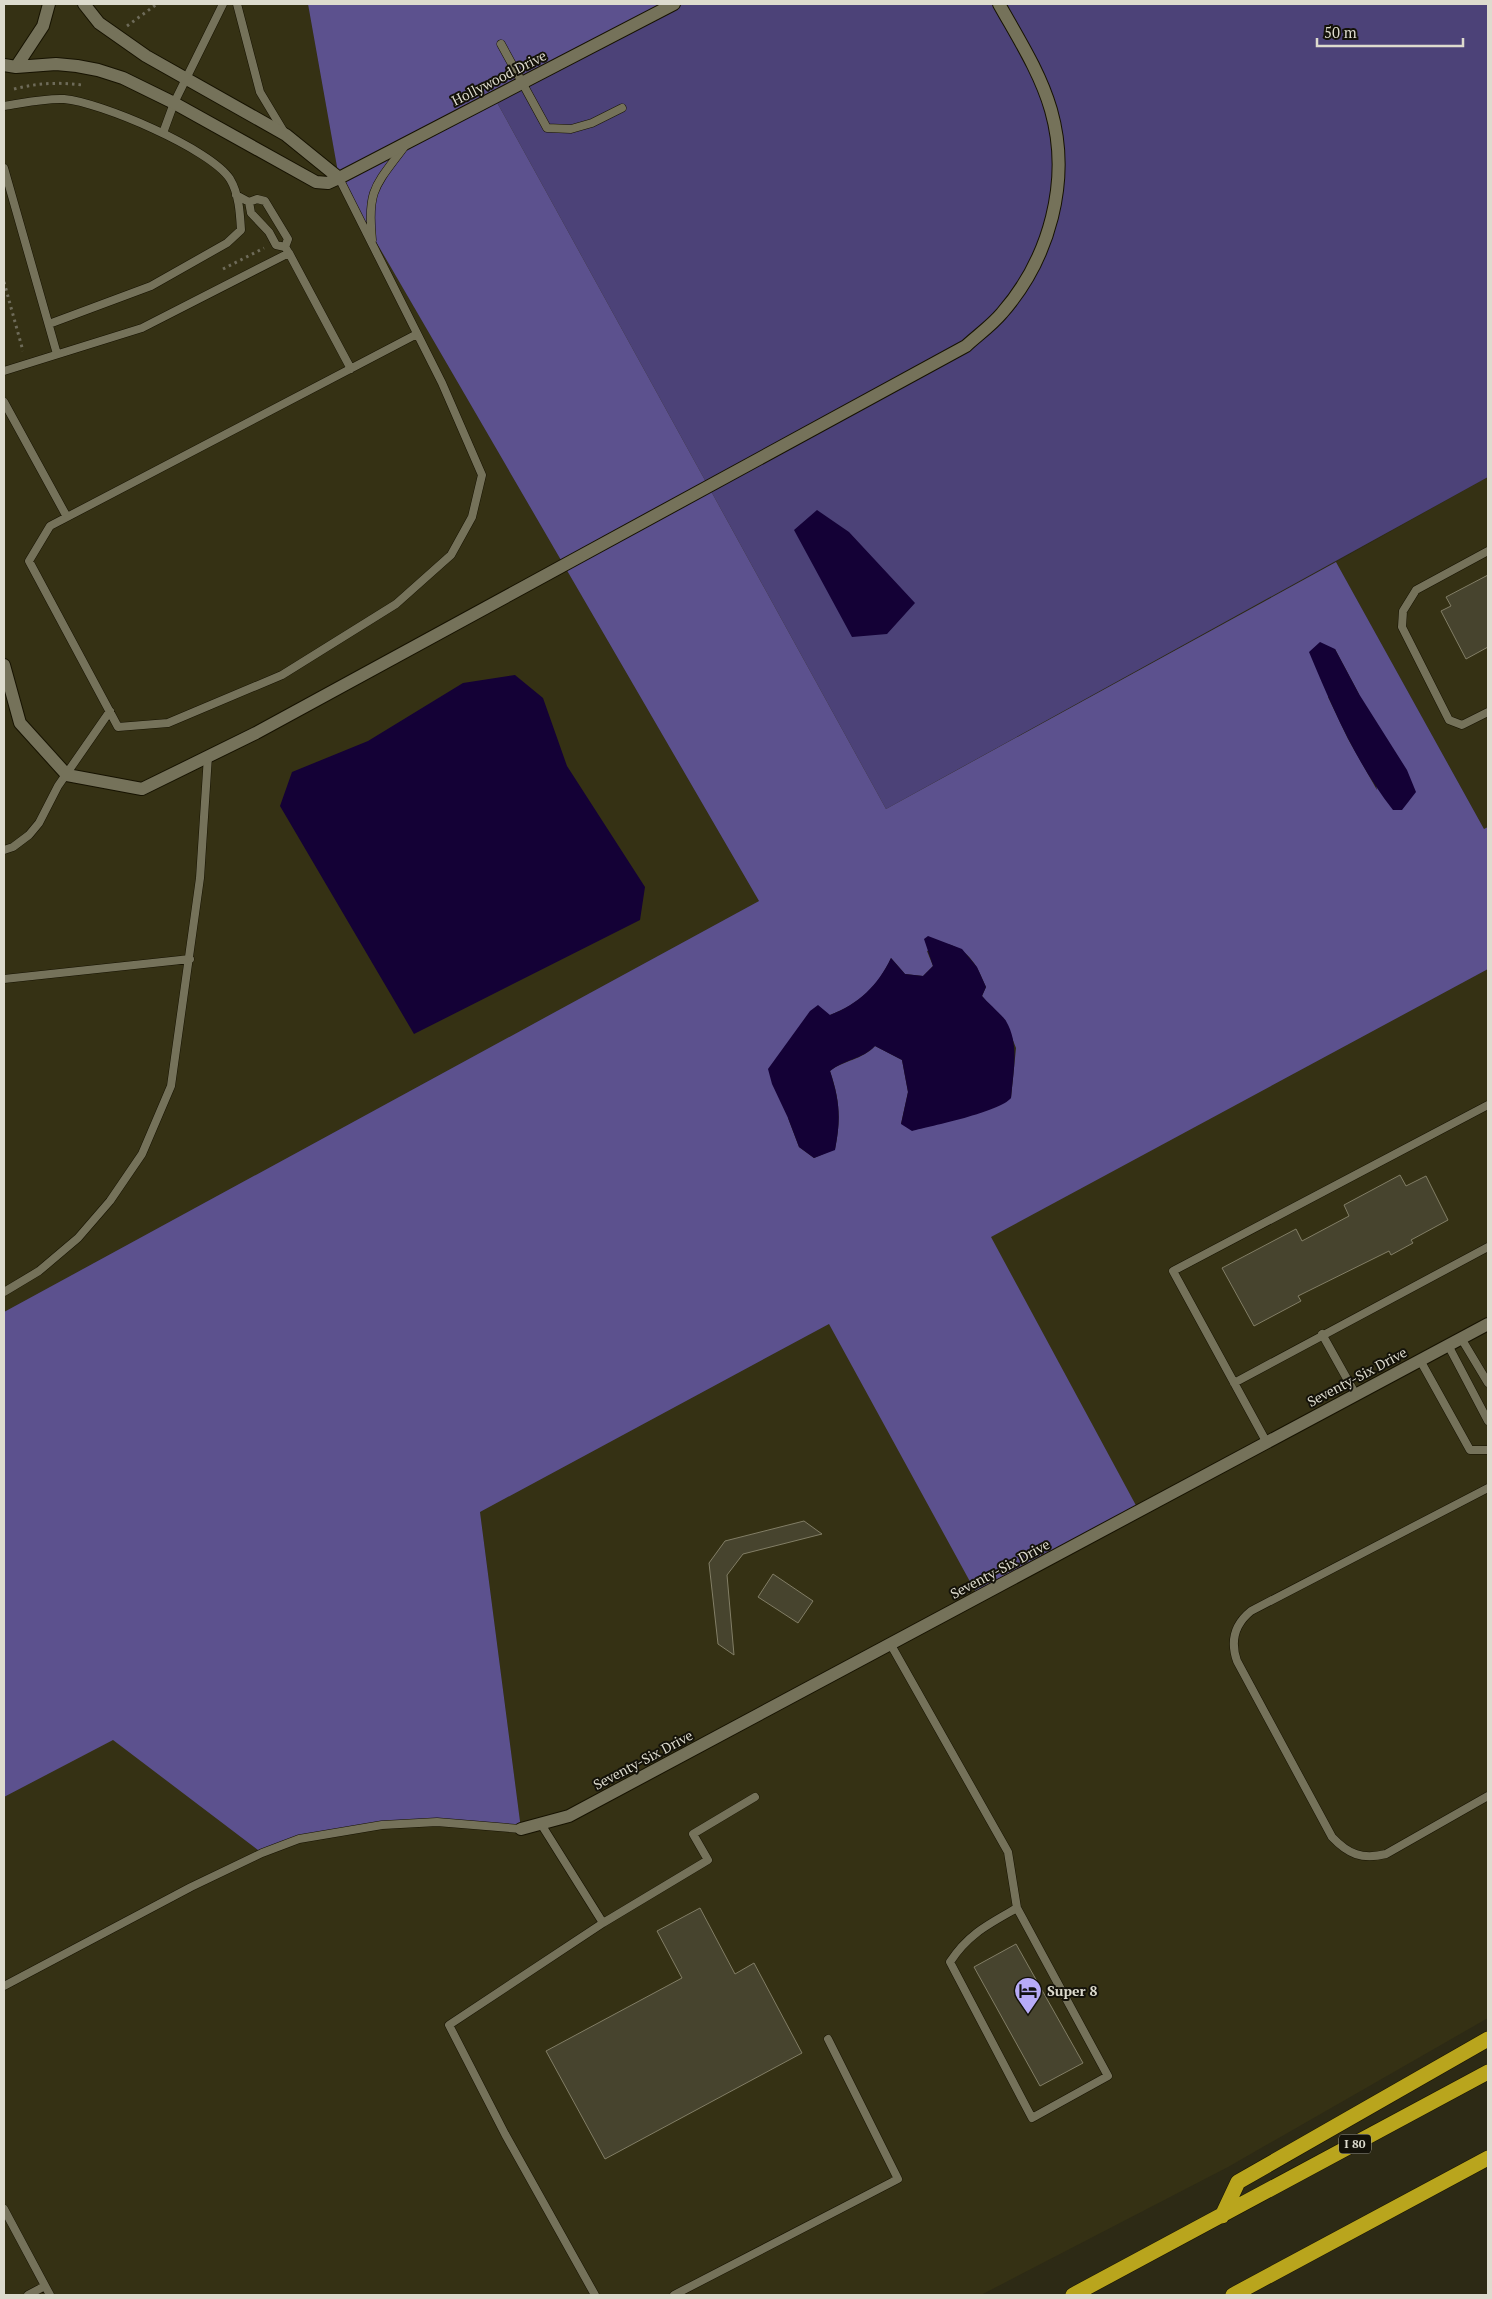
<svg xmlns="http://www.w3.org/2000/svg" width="1492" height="2299" viewBox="0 0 1492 2299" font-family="'PT Serif',serif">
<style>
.built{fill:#353114}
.green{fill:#4c4278}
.forest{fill:#5c518e;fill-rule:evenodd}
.water{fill:#140136}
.building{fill:#47442e;stroke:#827e66}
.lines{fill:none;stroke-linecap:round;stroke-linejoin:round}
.lane-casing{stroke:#161201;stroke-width:9}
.street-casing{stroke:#161201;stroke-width:14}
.highway-casing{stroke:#161201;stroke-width:16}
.path{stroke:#6e6b59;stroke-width:3;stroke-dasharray:2.5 4;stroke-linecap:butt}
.lane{stroke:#75725a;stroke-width:8}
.street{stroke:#75725a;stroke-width:12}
.highway{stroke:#b9a51d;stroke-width:15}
.labels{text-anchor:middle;stroke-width:4;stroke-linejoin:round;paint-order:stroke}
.shield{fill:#141209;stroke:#a19f93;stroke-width:1}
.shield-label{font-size:12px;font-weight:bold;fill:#dddbce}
.street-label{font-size:14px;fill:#dddbce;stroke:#141209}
.poi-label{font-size:14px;font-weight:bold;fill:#dddbce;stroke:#141209;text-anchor:start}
</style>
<rect width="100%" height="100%" fill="#2d2a15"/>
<path class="built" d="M 4,4 L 308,4 L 339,178 L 759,901 L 4,1312 Z
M 1488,477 L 1488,836 L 1336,562 Z
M 1488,969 L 1488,2018 L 1228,2167 L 981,2295 L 4,2295 L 4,1797 L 113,1739 L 262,1853 L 336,1832 L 437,1822 L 521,1829 L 480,1512 Z"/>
<path class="green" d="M 674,4 L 1488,4 L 1488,477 L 886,809 L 494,97 Z"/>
<path class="forest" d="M 308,4 L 674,4 L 494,97 L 886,809 L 1336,562 L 1484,829 L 1488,827 L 1488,969 L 991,1237 L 1139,1511 L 979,1598 L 829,1324 L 480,1512 L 521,1829 L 437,1822 L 336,1832 L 262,1853 L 113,1740 L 4,1797 L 4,1312 L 759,901 L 339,178 ZM 1335,649 L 1359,694 L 1377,790 L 1348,739 L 1328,697 ZM 948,944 C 971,952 977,966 986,987 L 982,996 L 997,1014 L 1005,1020 L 1016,1048 L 1011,1098 L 901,1124 L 908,1092 L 902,1060 L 875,1046 C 862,1060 844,1060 830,1071 C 840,1100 841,1120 835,1149 L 814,1158 L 799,1147 L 788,1118 L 830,1015 C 859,1004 878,986 891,958 L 905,974 L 923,976 L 933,966 L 927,951 Z"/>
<path class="water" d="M 817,510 L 849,532 L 915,603 L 887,634 L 852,637 L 794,530 Z
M 1320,642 L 1335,649 L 1359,694 L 1407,770 L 1416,792 L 1402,810 L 1393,810 C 1356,763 1332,707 1309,652 Z
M 515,675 L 543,698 L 567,766 L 645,887 L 640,920 L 414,1034 L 280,806 L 292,772 L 368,741 L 463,683 Z
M 928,936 L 962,949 L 977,967 L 986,987 L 982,996 C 987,1002 1004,1017 1006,1021 C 1020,1045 1013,1072 1011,1098 C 1000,1112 931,1126 912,1131 L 901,1124 L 908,1092 L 902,1060 L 875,1046 C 861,1060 845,1059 830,1071 C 840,1102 841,1118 835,1150 L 814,1158 L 799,1147 L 788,1118 L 772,1084 L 768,1069 L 810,1011 L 818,1005 L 830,1015 C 859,1004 878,985 891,958 L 905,974 L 923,976 L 933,966 L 924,939 Z"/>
<path class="building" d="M 1488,575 L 1488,647 L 1466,659 L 1441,611 L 1451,606 L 1446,597 Z
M 1400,1175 L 1406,1186 L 1426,1176 L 1448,1220 L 1411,1240 L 1413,1243 L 1391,1255 L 1389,1251 L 1298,1296 L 1301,1301 L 1254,1326 L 1222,1268 L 1296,1229 L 1302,1241 L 1349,1216 L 1344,1205 Z
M 804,1521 L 822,1534 L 743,1554 L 727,1575 L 734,1655 L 718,1644 L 709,1563 L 725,1541 Z
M 773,1574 L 813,1601 L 798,1623 L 758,1597 Z
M 700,1908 L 735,1974 L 754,1963 L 802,2053 L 605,2159 L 546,2051 L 682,1978 L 657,1931 Z
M 1016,1944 L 1083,2063 L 1040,2086 L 974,1967 Z"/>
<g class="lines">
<defs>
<path id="lane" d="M 237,4 L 260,92 L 284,132
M 501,44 L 547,128 L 571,129 L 592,123 L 622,108
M 4,106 C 24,103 44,98 64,99 C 100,102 211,149 230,179 C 239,194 240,213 241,230 L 227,243 L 151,286 L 49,324
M 163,133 L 174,103 L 223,4
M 4,168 L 57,354
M 339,178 L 442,383 L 482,475 L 472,517 L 451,555 L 396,604 L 282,675 L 168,723 L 118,727 L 29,561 L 50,526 L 417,334
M 236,195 L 249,202 L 257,199 L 265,201 L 288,239 L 285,247
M 249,202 L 251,213 L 269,232 L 276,245 L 285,247 L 287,250
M 372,240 C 367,190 375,186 404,147
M 4,371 L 142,328 L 289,253 L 351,369
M 4,402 L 67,517
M 1488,551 L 1416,590 L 1403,611 L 1402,627 L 1449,720 L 1462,725 L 1488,712
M 4,850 L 13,847 L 29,835 L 39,823 L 58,786 L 110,711
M 4,979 L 190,959
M 4,1292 L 39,1271 L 78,1238 L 110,1201 L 142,1154 L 171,1086 L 200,878 L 208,756
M 1322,1334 L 1356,1395
M 1461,1338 L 1488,1383
M 1448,1345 L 1488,1421
M 1420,1360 L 1470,1450 L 1488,1450
M 1234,1383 L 1488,1247
M 1267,1443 L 1173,1271 L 1488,1105
M 1488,1488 L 1251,1611 C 1235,1624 1230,1641 1237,1661 L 1332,1837 C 1348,1854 1362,1860 1386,1854 L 1488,1796
M 891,1645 L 1008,1852 L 1017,1908 L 1108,2076 L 1032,2118 L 950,1962 C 968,1934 989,1924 1017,1908
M 541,1824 L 603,1923 L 449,2025 L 505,2134 L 595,2295
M 603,1923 L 708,1860 L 693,1834 L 755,1797
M 4,1986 L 191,1887 L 262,1853 L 299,1839 L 382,1825 L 437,1822 L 521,1829
M 4,2209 L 50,2295
M 28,2295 L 45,2286
M 674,2295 L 898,2179 L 828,2039"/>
<path id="street" d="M 4,65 L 16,67 L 56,64 L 77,66 L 98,70 L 123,78 L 174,103 L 316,182 L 328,183 L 339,178 L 286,135 L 146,56 L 99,23 L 84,4
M 16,67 L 43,26 L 49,4
M 339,178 L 674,4
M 4,665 L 20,723 L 67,775 L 142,789 L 256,733 L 966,346 C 978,335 992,325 1002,313 C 1050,258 1071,180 1051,110 C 1040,72 1018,38 999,4
M 521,1829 L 569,1816 L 1488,1324"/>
<path id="highway" d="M 1222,2216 L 1238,2182 L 1488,2039
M 1073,2295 L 1488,2072
M 1233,2295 L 1488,2158"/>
</defs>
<use href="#lane" class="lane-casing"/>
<use href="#street" class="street-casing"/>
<use href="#highway" class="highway-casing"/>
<path class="path" d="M 127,26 L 157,4
M 14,89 C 37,83 59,82 82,85
M 223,269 L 264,248
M 4,282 L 23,351"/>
<use href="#lane" class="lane"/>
<use href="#street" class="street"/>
<use href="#highway" class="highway"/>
</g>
<defs>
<symbol id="hotel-pin" viewBox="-11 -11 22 30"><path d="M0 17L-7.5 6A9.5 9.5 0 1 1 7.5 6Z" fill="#b7abf8" stroke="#141209"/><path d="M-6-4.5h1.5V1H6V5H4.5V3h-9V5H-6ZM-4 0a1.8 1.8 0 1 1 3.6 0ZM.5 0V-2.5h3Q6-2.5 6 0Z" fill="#111"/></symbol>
</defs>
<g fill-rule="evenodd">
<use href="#hotel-pin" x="1012" y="1975" width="32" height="43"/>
</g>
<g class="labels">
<rect class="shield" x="1339" y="2134.5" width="32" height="19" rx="4"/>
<g class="shield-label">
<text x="1355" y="2148">I 80</text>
</g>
<g class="street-label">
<text transform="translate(499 78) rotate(-27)" y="5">Hollywood Drive</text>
<text transform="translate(1357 1377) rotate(-28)" y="5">Seventy-Six Drive</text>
<text transform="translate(1000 1569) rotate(-28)" y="5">Seventy-Six Drive</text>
<text transform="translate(643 1760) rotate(-28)" y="5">Seventy-Six Drive</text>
</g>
<g class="poi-label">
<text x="1047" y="1996">Super 8</text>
</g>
</g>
<rect width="1492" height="2299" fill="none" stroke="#dddbce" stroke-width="10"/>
<path d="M1317 38v8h146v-8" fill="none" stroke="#dddbce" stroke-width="2.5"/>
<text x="1324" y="38" font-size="15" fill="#dddbce" stroke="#141209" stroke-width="4" paint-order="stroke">50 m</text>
</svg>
